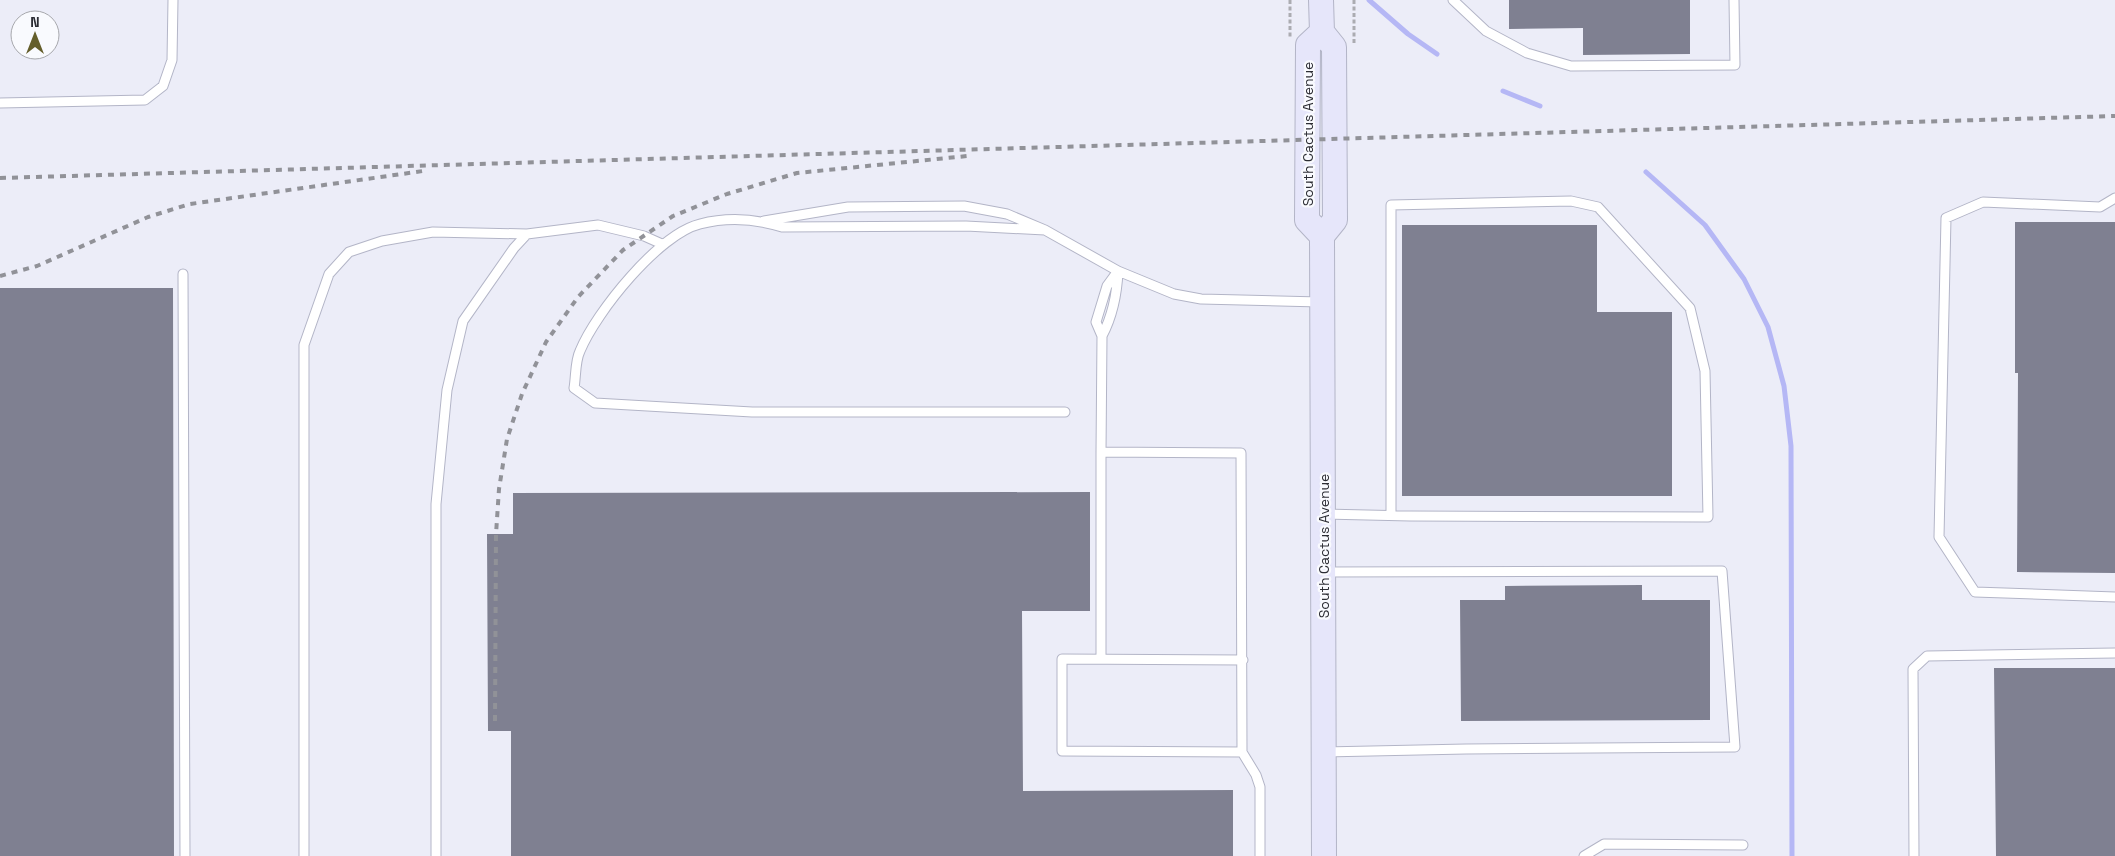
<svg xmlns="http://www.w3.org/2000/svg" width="2115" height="856" viewBox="0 0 2115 856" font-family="'Space Grotesk',sans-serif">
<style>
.built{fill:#ecedf8;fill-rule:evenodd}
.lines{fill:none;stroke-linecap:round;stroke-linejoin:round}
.stream{stroke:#b5b7f5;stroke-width:5}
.building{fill:#7f8091}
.service-casing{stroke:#b3b5c7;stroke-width:11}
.secondary-casing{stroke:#b3b5c7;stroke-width:26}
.path{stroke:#abacb1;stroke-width:3;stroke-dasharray:4 2.5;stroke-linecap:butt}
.service{stroke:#fff;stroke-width:9}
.secondary{stroke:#e6e6fa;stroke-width:24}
.rail{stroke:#919298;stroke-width:4;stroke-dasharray:6 6;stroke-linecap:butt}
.labels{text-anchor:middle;stroke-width:4.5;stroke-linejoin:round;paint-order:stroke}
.street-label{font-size:14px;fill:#2c2d34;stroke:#f9fafe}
</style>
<rect width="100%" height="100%" fill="#f9fafe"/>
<path class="built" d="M 0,0 L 2115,0 L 2115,856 L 0,856 ZM 20,20 L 50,20 L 50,50 L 20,50 Z"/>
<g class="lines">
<path class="stream" d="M 1369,0 L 1408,34 L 1437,54
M 1503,91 L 1540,106
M 1646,172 L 1705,225 L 1744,279 L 1768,327 L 1784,386 L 1791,446 L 1792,856"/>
</g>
<path class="building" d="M 1509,0 L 1690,0 L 1690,54 L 1583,55 L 1583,28 L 1509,29 Z
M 2015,222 L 2115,222 L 2115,573 L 2017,572 L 2018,373 L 2015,373 Z
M 1402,225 L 1597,225 L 1597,312 L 1672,312 L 1672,496 L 1402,496 Z
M 0,288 L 173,288 L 174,856 L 0,856 Z
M 1090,492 L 1090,611 L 1022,611 L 1023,791 L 1233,790 L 1233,856 L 511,856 L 511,731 L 488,731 L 487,534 L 513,534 L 513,493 Z
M 1642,585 L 1642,600 L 1710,600 L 1710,720 L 1461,721 L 1460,600 L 1505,600 L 1505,586 Z
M 1994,668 L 2115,668 L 2115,856 L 1996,856 Z"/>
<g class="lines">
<defs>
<path id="service" d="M 1453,0 L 1486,31 L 1527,53 L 1571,66 L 1735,65 L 1734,0
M 0,103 L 145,100 L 163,86 L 172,60 L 173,0
M 2115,198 L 2100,207 L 1983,202 L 1946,218 L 1939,537 L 1975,592 L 2115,597
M 764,221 L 848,207 L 964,206 L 1007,214 L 1045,230 L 1118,271 L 1174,294 L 1201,299 L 1320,302
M 1045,230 L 966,226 L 782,227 C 756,219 727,217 700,224 C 659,234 596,312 580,351 C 575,361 576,377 574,388 L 595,403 L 752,412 L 1065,412
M 1118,271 L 1107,286 L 1096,322 L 1102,336 L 1101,452 L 1241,453 L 1242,752
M 183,274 L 185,856
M 1102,336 C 1113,315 1117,295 1118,271
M 1324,514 L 1410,516 L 1708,517 L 1705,371 L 1690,308 L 1598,207 L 1571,201 L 1391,205 L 1391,515
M 1101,659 L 1101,452
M 1243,660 L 1062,659 L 1062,751 L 1242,752 L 1256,775 L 1260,787 L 1260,856
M 1324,752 L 1466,749 L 1735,747 L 1722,571 L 1324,572
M 304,856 L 304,345 L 329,274 L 349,252 L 382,241 L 433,232 L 527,234
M 436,856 L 436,504 L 447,390 L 463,321 L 514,248 L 527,234 L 598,225 L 644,236 L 662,244
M 1584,856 L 1604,844 L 1743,845
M 1914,856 L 1913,669 L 1927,656 L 2115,653"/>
<path id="secondary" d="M 1321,0 L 1322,32 L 1334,47 L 1335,220 L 1322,236 L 1324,856
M 1322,32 L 1308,45 L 1307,220 L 1322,236"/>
</defs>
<use href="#service" class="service-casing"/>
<use href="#secondary" class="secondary-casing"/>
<path class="path" d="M 1290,0 L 1290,37
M 1354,0 L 1354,45"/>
<use href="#service" class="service"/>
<use href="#secondary" class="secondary"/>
<path class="rail" d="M 0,178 L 2115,116
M 0,276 L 37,266 L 148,217 L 190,204 L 423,171
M 495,721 L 496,534 L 499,489 L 507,439 L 522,394 L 546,342 L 578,297 L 623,250 L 673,216 L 727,194 L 797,173 L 967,156"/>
</g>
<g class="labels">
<g class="street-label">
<text transform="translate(1308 134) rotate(-90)" y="5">South Cactus Avenue</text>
<text transform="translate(1324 546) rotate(-90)" y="5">South Cactus Avenue</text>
</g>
</g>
<g transform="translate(35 35)"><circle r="24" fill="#f9fafe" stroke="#a7a8ad"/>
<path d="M0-4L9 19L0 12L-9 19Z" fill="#645e2b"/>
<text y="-8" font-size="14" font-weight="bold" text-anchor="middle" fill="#2c2d34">N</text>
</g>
</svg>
